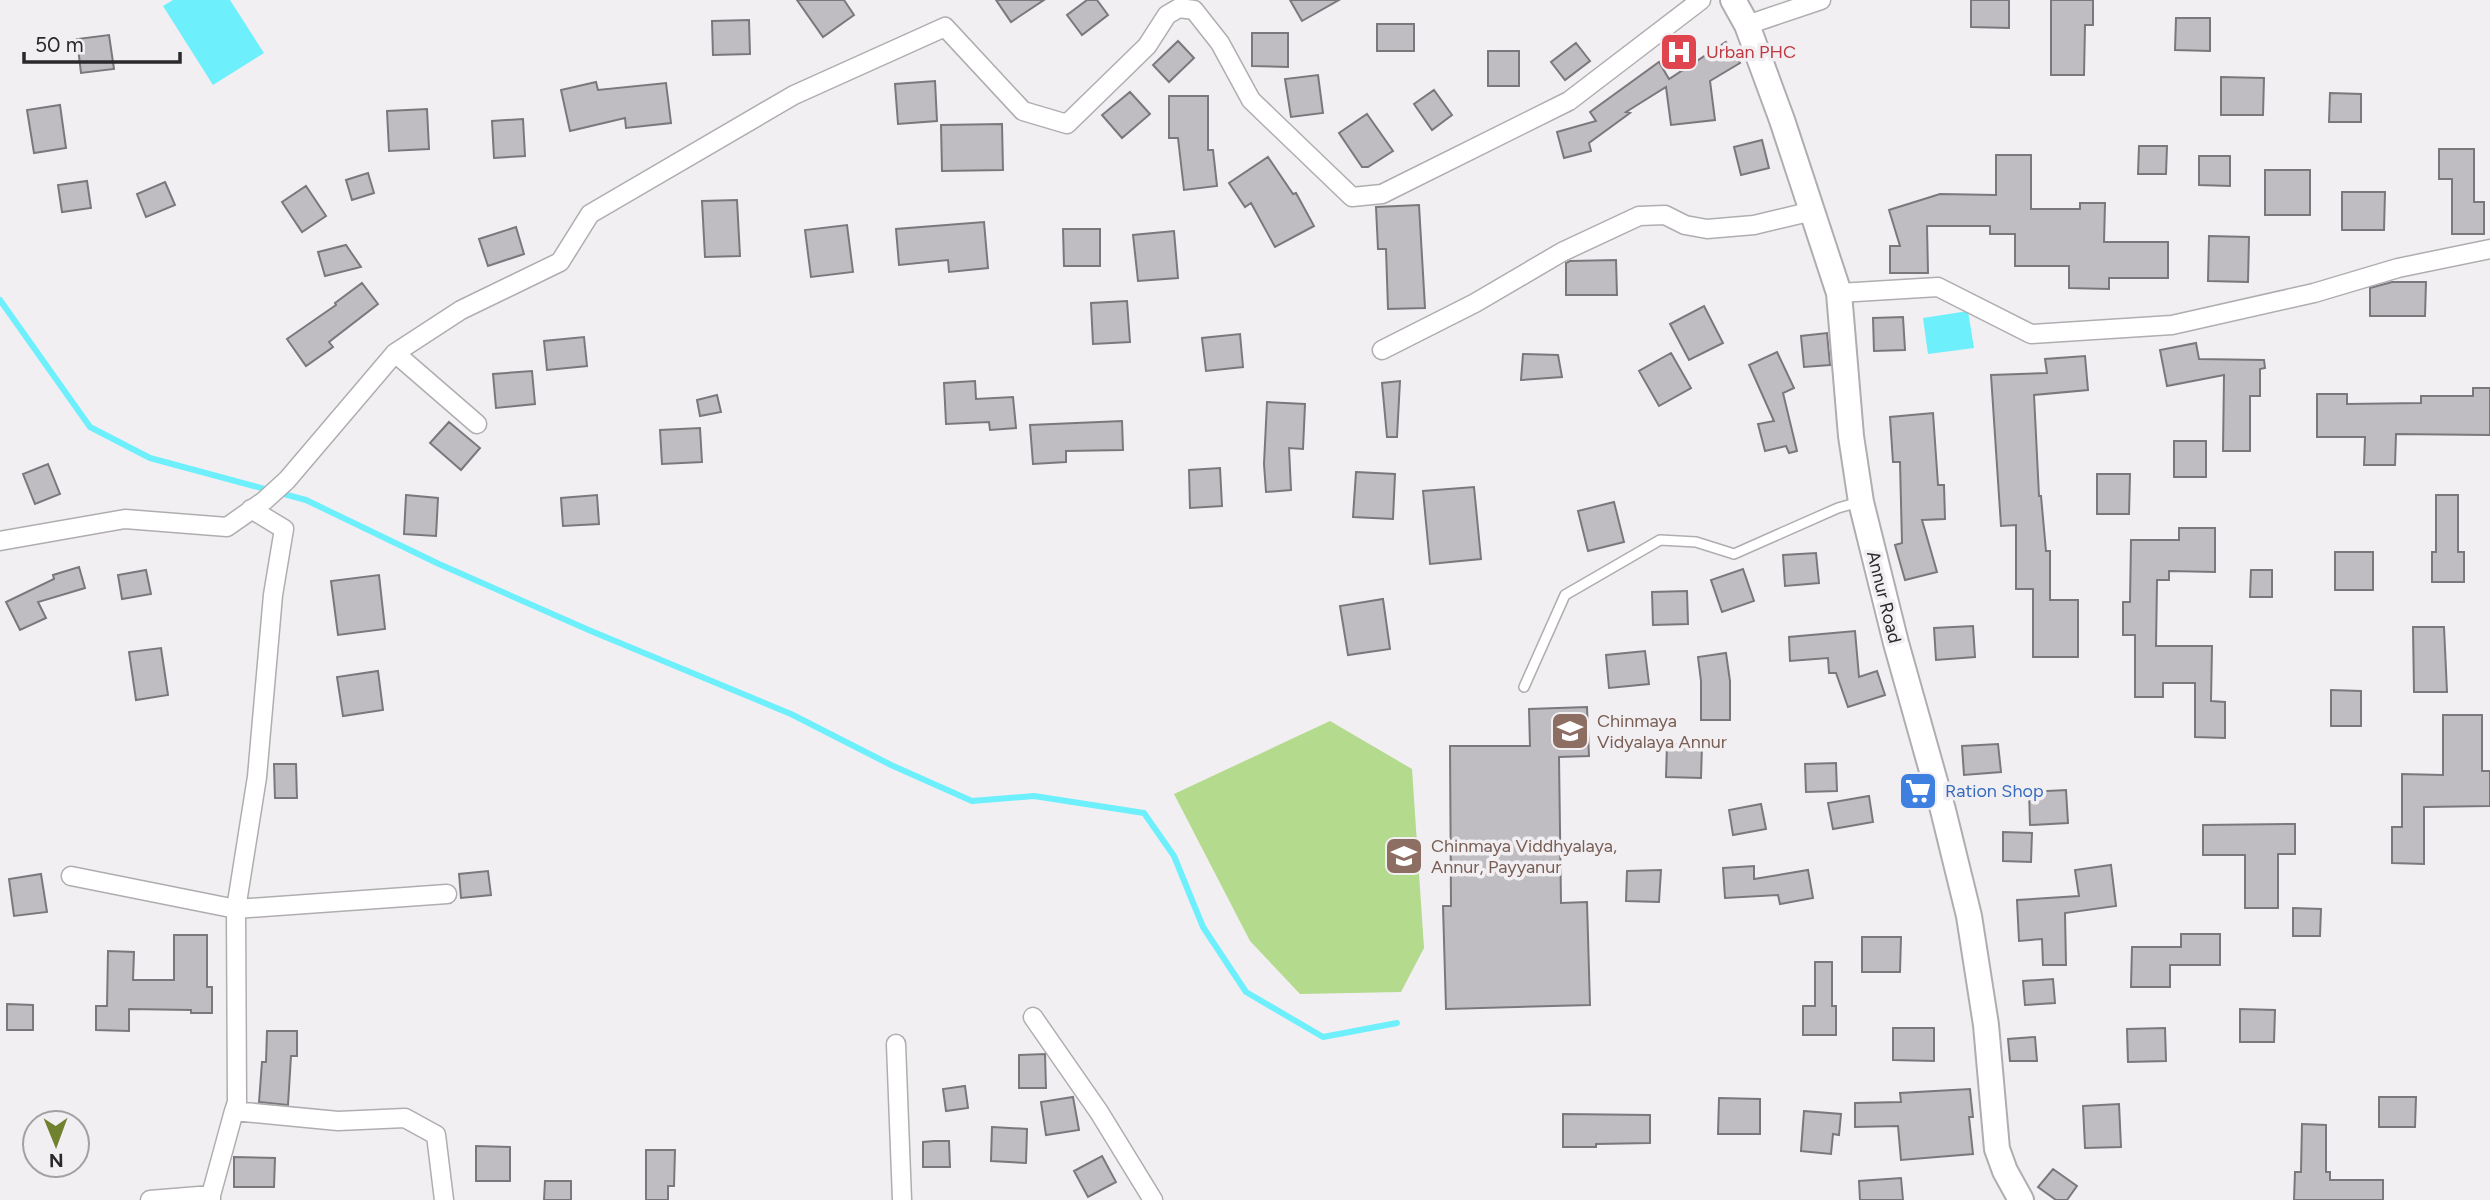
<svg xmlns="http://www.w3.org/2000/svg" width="2490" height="1200" viewBox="0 0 2490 1200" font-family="Figtree,sans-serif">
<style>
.green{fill:#b4da8d}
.water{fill:#6deffc}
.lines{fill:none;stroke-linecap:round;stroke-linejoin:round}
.stream{stroke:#6deffc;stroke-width:6}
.building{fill:#c0bdc2;stroke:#7b787c;stroke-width:2}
.service-casing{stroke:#b0adb1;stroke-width:12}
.minor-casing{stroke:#b0adb1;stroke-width:21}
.secondary-casing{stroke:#b0adb1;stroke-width:28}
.service{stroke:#fff;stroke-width:9}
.minor{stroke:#fff;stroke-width:18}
.secondary{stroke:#fff;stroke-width:24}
.labels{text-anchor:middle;stroke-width:7;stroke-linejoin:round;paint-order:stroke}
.health-label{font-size:18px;fill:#be3a42;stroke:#f2eff3;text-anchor:start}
.street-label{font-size:18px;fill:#2a292b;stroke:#f2eff3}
.education-label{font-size:18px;fill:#785e54;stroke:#f2eff3;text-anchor:start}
.shop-label{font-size:18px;fill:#366cbe;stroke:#f2eff3;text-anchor:start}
</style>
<rect width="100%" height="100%" fill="#f2eff3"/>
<path class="green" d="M 1330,721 L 1412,769 L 1424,948 L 1401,992 L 1300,994 L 1250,941 L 1174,794 Z"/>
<path class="water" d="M 173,0 L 230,0 L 264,53 L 213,85 L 163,6 Z
M 1968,311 L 1974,348 L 1928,354 L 1923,318 Z"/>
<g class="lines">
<path class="stream" d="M 0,300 L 90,427 L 150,458 L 306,500 L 439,564 L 591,631 L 791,714 L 891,765 L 972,801 L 1034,796 L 1144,813 L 1174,856 L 1203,927 L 1246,992 L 1323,1037 L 1397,1023"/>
</g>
<path class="building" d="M 797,0 L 844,0 L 854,15 L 823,37 Z
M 996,0 L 1044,0 L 1011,22 Z
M 1087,0 L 1097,0 L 1108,15 L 1082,35 L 1067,15 Z
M 1290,0 L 1339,0 L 1302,21 Z
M 1971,0 L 2009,0 L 2009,28 L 1971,27 Z
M 2051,0 L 2093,0 L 2093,25 L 2085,25 L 2084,75 L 2051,75 Z
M 2176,18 L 2210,18 L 2210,51 L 2175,50 Z
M 749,20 L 750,54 L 713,55 L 712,21 Z
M 1377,24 L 1414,24 L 1414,51 L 1377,51 Z
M 1252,33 L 1288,33 L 1288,67 L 1252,66 Z
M 109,35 L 114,69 L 81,73 L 77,39 Z
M 1178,41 L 1194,58 L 1169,82 L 1153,65 Z
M 1726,42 L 1740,63 L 1710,81 L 1715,120 L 1671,125 L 1666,87 L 1626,112 L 1630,113 L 1589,143 L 1591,151 L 1564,158 L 1557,132 L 1596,121 L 1590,112 L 1659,62 L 1669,79 Z
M 1576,43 L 1590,61 L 1565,80 L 1551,62 Z
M 1488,51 L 1519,51 L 1519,86 L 1488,86 Z
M 1318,75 L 1323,113 L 1291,117 L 1285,79 Z
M 2221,77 L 2264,78 L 2263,115 L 2221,115 Z
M 935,81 L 937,121 L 898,124 L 895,84 Z
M 596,82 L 598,90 L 666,83 L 671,123 L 626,128 L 625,118 L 570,131 L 561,90 Z
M 1434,90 L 1452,115 L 1432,130 L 1414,104 Z
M 1130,92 L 1150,114 L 1122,138 L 1102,115 Z
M 2330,93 L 2361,94 L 2361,122 L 2329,122 Z
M 1169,96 L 1208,96 L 1208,150 L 1213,150 L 1217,186 L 1184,190 L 1178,138 L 1169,138 Z
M 60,105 L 66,148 L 34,153 L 27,110 Z
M 427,109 L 429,149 L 389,151 L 387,111 Z
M 1367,114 L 1393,151 L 1368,167 L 1362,167 L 1339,133 Z
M 523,119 L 525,156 L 494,158 L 492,121 Z
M 1002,124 L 1003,170 L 942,171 L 941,125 Z
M 1762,140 L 1769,168 L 1741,175 L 1734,147 Z
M 2139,146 L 2167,146 L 2166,174 L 2138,174 Z
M 2439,149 L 2474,149 L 2474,202 L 2484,202 L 2484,234 L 2452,234 L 2452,179 L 2439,179 Z
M 1996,155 L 2031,155 L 2031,209 L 2080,209 L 2080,203 L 2105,203 L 2104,242 L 2168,242 L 2168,278 L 2109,278 L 2109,289 L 2069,288 L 2069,266 L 2015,266 L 2015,234 L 1990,234 L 1990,226 L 1927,226 L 1928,273 L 1890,273 L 1890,246 L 1900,246 L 1889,210 L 1940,194 L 1996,195 Z
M 2199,156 L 2230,156 L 2230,186 L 2199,185 Z
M 1268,157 L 1293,194 L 1296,193 L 1314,226 L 1275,247 L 1251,203 L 1245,207 L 1229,183 Z
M 2265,170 L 2310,170 L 2310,215 L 2265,215 Z
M 368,173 L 374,193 L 352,200 L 346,180 Z
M 87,181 L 91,208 L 62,212 L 58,185 Z
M 165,182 L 175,205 L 146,217 L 137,194 Z
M 306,186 L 326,216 L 302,232 L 282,202 Z
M 2342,192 L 2385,192 L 2384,230 L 2342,230 Z
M 737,200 L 740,256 L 705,257 L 702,201 Z
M 1419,205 L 1425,308 L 1388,309 L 1386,249 L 1378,249 L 1376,207 Z
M 984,222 L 988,268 L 949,272 L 948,260 L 899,265 L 896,229 Z
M 847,225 L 853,272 L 811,277 L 805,230 Z
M 516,227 L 524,254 L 488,266 L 479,239 Z
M 1063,229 L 1100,229 L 1100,266 L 1064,266 Z
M 1174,231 L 1178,278 L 1138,281 L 1133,235 Z
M 2209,236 L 2249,237 L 2248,282 L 2208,281 Z
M 346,245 L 361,267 L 325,276 L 318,252 Z
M 1616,260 L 1617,295 L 1566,295 L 1566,263 L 1570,261 Z
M 2392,282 L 2426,282 L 2425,316 L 2370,316 L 2370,288 Z
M 362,283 L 378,304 L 329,342 L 333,347 L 306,366 L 287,339 L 336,305 L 335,303 Z
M 1127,301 L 1130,342 L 1093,344 L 1091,303 Z
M 1704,306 L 1723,343 L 1689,360 L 1670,324 Z
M 1903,317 L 1905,350 L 1874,351 L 1873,318 Z
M 1827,333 L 1830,365 L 1804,367 L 1801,336 Z
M 1240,334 L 1243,367 L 1206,371 L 1202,338 Z
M 584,337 L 587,366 L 547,370 L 544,341 Z
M 2196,343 L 2199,359 L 2264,360 L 2265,368 L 2260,369 L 2260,396 L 2250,396 L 2250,451 L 2223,451 L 2224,375 L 2167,386 L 2160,350 Z
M 1777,352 L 1794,388 L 1783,393 L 1797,451 L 1789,453 L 1786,446 L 1765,451 L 1758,424 L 1774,421 L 1749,365 Z
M 1671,353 L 1691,388 L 1659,406 L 1639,371 Z
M 1523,354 L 1558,355 L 1562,377 L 1521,380 Z
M 2085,356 L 2088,390 L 2034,395 L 2039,496 L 2041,496 L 2046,551 L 2050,551 L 2050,600 L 2078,600 L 2078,657 L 2033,657 L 2033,589 L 2016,589 L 2016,525 L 2001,526 L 1991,375 L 2047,373 L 2045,359 Z
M 532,371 L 535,404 L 496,408 L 493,374 Z
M 975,381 L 976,399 L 1013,397 L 1016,428 L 990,430 L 989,422 L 946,424 L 944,383 Z
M 1400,381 L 1397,437 L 1387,437 L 1382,383 Z
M 2473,388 L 2490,388 L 2490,435 L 2396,434 L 2395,465 L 2364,465 L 2365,437 L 2317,437 L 2317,394 L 2347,394 L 2347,404 L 2421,403 L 2421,396 L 2473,396 Z
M 717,395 L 721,412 L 700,416 L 697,400 Z
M 1267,402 L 1305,404 L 1303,449 L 1289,448 L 1291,490 L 1266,492 L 1264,464 Z
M 1933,413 L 1938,485 L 1944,485 L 1945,519 L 1922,520 L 1937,572 L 1905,580 L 1895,545 L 1902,543 L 1900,462 L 1893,462 L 1890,417 Z
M 1122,421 L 1123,450 L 1066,451 L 1066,462 L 1033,464 L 1030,425 Z
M 449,422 L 480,448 L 461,470 L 430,443 Z
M 700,428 L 702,462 L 662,464 L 660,430 Z
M 2174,441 L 2206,441 L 2206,477 L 2174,477 Z
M 48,464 L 60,494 L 35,504 L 23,474 Z
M 1220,468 L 1222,506 L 1190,508 L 1189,470 Z
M 1356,472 L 1395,474 L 1393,519 L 1353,517 Z
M 2097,474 L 2130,474 L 2129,514 L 2097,514 Z
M 1474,487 L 1481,559 L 1430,564 L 1423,491 Z
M 406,495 L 438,498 L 436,536 L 404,534 Z
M 597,495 L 599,524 L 563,526 L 561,498 Z
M 2436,495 L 2458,495 L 2458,552 L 2464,552 L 2464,582 L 2432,582 L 2432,552 L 2436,552 Z
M 1614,502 L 1624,542 L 1588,551 L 1578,511 Z
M 2179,528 L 2215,528 L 2215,572 L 2169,571 L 2169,580 L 2157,580 L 2156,646 L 2212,646 L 2211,701 L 2225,702 L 2225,738 L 2195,737 L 2195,683 L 2163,683 L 2163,697 L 2135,697 L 2135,635 L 2123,635 L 2123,602 L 2130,602 L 2131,540 L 2179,540 Z
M 2335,552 L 2373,552 L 2373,590 L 2335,590 Z
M 1816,553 L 1819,583 L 1785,586 L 1783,555 Z
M 79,567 L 85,588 L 38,602 L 46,618 L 20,630 L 6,602 L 54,579 L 53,575 Z
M 1743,569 L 1754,601 L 1722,612 L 1711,580 Z
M 146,570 L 151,594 L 122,599 L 118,575 Z
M 2251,570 L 2272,570 L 2272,597 L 2250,597 Z
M 379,575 L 385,629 L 338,635 L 331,581 Z
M 1687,591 L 1688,624 L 1653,625 L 1652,592 Z
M 1383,599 L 1390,649 L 1348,655 L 1340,606 Z
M 1973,626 L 1975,657 L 1936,660 L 1934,628 Z
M 2413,627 L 2444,627 L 2447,692 L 2414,692 Z
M 1855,631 L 1859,677 L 1877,671 L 1885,695 L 1848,707 L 1836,673 L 1829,673 L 1828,658 L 1790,661 L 1789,637 Z
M 161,648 L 168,695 L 136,700 L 129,652 Z
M 1645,651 L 1649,684 L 1609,688 L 1606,655 Z
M 1726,653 L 1730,681 L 1730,720 L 1701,720 L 1701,681 L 1698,657 Z
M 378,671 L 383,710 L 343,716 L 337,677 Z
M 2331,690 L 2361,691 L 2361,726 L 2331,726 Z
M 1587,707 L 1589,756 L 1559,757 L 1561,903 L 1587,902 L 1590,1005 L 1446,1009 L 1443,906 L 1451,906 L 1450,746 L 1530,746 L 1529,709 Z
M 2443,715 L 2482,715 L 2482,771 L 2490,771 L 2490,806 L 2424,807 L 2424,864 L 2392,863 L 2392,827 L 2402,827 L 2402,774 L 2443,775 Z
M 1667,744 L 1702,745 L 1701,778 L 1666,777 Z
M 1998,744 L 2001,772 L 1964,775 L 1962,746 Z
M 1836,763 L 1837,791 L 1806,792 L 1805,764 Z
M 274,764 L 296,764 L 297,798 L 275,798 Z
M 2066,790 L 2068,823 L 2030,825 L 2029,792 Z
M 1869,796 L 1873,822 L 1833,829 L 1828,803 Z
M 1761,804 L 1766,829 L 1733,835 L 1729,810 Z
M 2295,824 L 2295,854 L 2278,854 L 2278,908 L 2245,908 L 2245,855 L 2203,855 L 2203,825 Z
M 2003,832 L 2032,833 L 2031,862 L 2003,861 Z
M 2111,865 L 2116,906 L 2065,913 L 2066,965 L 2043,965 L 2042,939 L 2019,941 L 2017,900 L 2079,896 L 2075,870 Z
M 1754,866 L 1754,879 L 1808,870 L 1813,898 L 1780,904 L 1778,895 L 1725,898 L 1723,868 Z
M 1661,870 L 1659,902 L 1626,901 L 1627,871 Z
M 488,871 L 491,895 L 461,898 L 459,874 Z
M 41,874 L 47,912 L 14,916 L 9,879 Z
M 2293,908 L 2321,909 L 2320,936 L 2293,936 Z
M 2181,934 L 2220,934 L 2220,965 L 2170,965 L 2170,987 L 2131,987 L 2132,947 L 2181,947 Z
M 174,935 L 207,935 L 207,987 L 212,987 L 212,1013 L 191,1013 L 191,1010 L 129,1009 L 129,1031 L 96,1030 L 96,1006 L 107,1006 L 108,951 L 134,952 L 133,980 L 174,980 Z
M 1862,937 L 1901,937 L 1900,972 L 1862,972 Z
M 1815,962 L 1832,962 L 1832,1006 L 1836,1006 L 1836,1035 L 1803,1035 L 1803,1006 L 1815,1006 Z
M 2053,979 L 2055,1003 L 2025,1005 L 2023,981 Z
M 7,1004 L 33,1005 L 33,1030 L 7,1030 Z
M 2240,1009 L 2275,1010 L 2274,1042 L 2240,1042 Z
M 1893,1028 L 1934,1028 L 1934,1061 L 1893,1060 Z
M 2165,1028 L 2166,1061 L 2128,1062 L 2127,1029 Z
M 267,1031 L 297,1031 L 297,1056 L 291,1056 L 288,1105 L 259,1102 L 262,1062 L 266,1062 Z
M 2035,1037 L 2037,1061 L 2010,1061 L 2008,1039 Z
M 1019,1055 L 1045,1054 L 1046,1088 L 1019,1088 Z
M 965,1086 L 968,1108 L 946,1111 L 943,1089 Z
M 1970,1089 L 1973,1117 L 1969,1117 L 1973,1154 L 1901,1160 L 1898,1126 L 1855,1127 L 1855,1103 L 1901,1102 L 1900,1093 Z
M 1073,1097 L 1079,1130 L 1046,1135 L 1041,1102 Z
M 2379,1097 L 2416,1097 L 2415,1127 L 2379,1127 Z
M 1719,1098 L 1760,1099 L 1760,1134 L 1718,1134 Z
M 2119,1104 L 2121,1147 L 2085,1148 L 2083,1106 Z
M 1804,1111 L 1841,1114 L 1839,1135 L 1833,1134 L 1831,1154 L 1801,1151 Z
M 1563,1114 L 1650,1115 L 1650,1143 L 1596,1144 L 1596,1147 L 1563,1147 Z
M 2302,1124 L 2326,1125 L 2326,1172 L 2330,1172 L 2330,1180 L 2383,1180 L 2383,1200 L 2294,1200 L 2295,1172 L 2301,1172 Z
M 992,1127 L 1027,1129 L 1026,1163 L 991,1161 Z
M 934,1141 L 949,1141 L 950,1167 L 923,1167 L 923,1142 Z
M 476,1146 L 510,1147 L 510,1181 L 476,1181 Z
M 646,1150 L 675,1150 L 674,1186 L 668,1186 L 668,1200 L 646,1200 Z
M 1102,1156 L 1116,1182 L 1088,1197 L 1074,1171 Z
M 234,1157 L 275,1158 L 274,1187 L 234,1187 Z
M 2053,1169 L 2077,1186 L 2067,1200 L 2056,1200 L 2038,1187 Z
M 1901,1178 L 1903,1200 L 1860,1200 L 1859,1181 Z
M 545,1181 L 571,1181 L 571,1200 L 544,1200 Z"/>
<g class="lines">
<defs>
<path id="service" d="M 1524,687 L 1565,595 L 1660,540 L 1696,542 L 1734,554 L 1838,508 L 1859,502"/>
<path id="minor" d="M 1747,25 L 1821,0
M 1839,293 L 1938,287 L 2031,334 L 2172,325 L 2314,293 L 2398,268 L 2490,249
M 1382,350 L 1475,303 L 1562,252 L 1639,216 L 1665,215 L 1685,225 L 1707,229 L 1754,225 L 1813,211
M 395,353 L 477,424
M 0,541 L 125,519 L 227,527 L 264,501 L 287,480 L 395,353 L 461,310 L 560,262 L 590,214 L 794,95 L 945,27 L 1023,111 L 1067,124 L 1147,46 L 1167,15 L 1179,8 L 1194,10 L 1220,43 L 1251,100 L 1352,197 L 1382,194 L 1569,101 L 1701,0
M 71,876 L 236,909 L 447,894
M 1033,1017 L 1099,1112 L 1153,1200
M 896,1044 L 902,1200
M 234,1111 L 237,1102 L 236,909 L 257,777 L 273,595 L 284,529 L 251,509
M 150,1200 L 211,1195
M 211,1200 L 211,1195 L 234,1111 L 338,1121 L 405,1118 L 436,1135 L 444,1200"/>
<path id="secondary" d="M 1733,0 L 1747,25 L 1782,120 L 1839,293 L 1851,436 L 1861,502 L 1896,643 L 1943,810 L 1969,916 L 1986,1025 L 1997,1149 L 2005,1171 L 2021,1200"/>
</defs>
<use href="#service" class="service-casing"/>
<use href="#minor" class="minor-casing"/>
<use href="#secondary" class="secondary-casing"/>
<use href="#service" class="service"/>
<use href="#minor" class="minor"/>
<use href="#secondary" class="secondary"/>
</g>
<defs>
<symbol id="hospital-square" viewBox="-11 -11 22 22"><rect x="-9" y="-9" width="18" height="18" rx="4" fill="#e0444e" stroke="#f2eff3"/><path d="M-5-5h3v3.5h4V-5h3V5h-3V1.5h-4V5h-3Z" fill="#fff"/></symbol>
<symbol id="school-square" viewBox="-11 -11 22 22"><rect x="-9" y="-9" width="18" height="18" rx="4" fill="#8d6e63" stroke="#f2eff3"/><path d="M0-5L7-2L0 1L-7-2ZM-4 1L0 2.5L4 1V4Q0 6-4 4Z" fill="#fff"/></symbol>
<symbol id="supermarket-square" viewBox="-11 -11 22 22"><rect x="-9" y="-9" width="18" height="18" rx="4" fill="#3f7fe0" stroke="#f2eff3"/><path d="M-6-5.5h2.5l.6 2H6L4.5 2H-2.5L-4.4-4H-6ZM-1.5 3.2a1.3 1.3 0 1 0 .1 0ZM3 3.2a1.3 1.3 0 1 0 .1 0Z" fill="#fff"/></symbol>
</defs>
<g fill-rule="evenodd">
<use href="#hospital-square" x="1657" y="30" width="44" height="44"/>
<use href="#school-square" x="1548" y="709" width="44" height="44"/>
<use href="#supermarket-square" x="1896" y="769" width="44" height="44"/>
<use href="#school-square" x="1382" y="834" width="44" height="44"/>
</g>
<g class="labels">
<g class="health-label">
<text x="1706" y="58">Urban PHC</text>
</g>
<g class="street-label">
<text transform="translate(1884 597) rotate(76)" y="6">Annur Road</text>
</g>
<g class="education-label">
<text x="1597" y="727">Chinmaya<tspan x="1597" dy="21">Vidyalaya Annur</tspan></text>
<text x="1431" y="852">Chinmaya Viddhyalaya,<tspan x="1431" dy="21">Annur, Payyanur</tspan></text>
</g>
<g class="shop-label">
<text x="1945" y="797">Ration Shop</text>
</g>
</g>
<g transform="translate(56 1144) rotate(179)"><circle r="33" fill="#f2eff3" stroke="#a2a0a3" stroke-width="2"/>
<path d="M0-5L12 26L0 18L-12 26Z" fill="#708130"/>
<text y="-10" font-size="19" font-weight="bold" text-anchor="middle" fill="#2a292b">N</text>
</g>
<path d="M24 52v10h156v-10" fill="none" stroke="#2a292b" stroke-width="3.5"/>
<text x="35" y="52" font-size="21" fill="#2a292b" stroke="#f2eff3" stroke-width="5" paint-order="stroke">50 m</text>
</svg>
